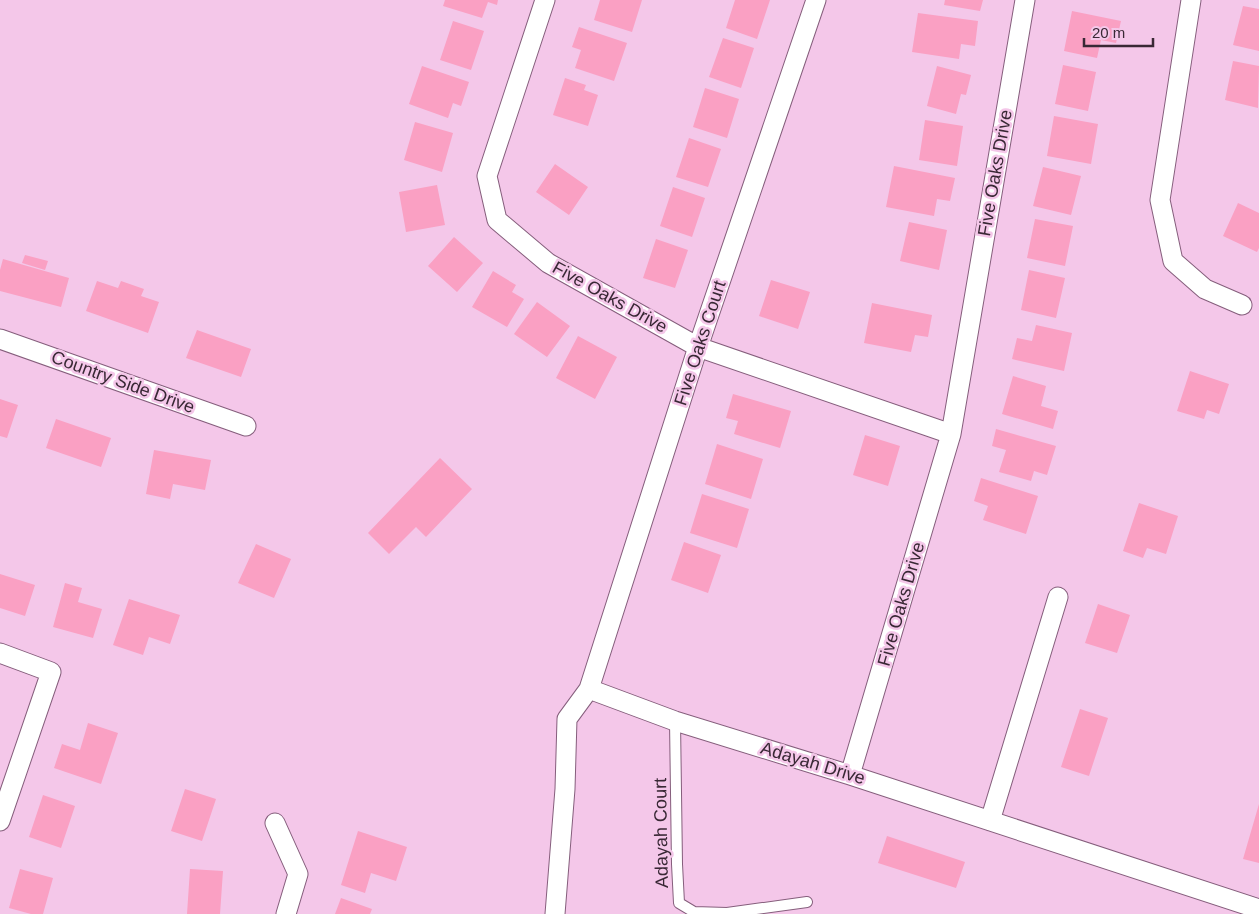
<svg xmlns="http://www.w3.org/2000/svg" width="1259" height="914" viewBox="0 0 1259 914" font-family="Helvetica,sans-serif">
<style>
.building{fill:#faa0c3}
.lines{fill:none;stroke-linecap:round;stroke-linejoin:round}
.service-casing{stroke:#855e7c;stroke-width:12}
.minor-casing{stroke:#855e7c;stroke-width:21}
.service{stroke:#fff;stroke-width:10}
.minor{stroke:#fff;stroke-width:19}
.labels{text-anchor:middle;stroke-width:5;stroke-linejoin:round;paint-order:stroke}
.street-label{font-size:18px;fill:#392835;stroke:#f4c7e9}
</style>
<rect width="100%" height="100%" fill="#f4c7e9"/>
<path class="building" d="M 445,0 L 498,0 L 497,5 L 488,2 L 482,18 L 443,6 Z
M 600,0 L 642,0 L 632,32 L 594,20 Z
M 735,0 L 770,0 L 757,39 L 726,28 Z
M 945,0 L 983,0 L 980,11 L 944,5 Z
M 1243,6 L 1259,9 L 1259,51 L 1233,45 Z
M 1072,11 L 1121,21 L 1116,43 L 1101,40 L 1097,58 L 1064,51 Z
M 918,13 L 978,21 L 975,46 L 961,44 L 959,59 L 912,52 Z
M 453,21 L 484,31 L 471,70 L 440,60 Z
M 579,27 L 627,43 L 614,81 L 575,68 L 581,50 L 572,47 Z
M 723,38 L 754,48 L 741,88 L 709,77 Z
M 1233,61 L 1259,66 L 1258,108 L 1225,100 Z
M 1063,65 L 1096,72 L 1088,111 L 1055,104 Z
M 422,66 L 469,82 L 461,106 L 453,103 L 448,118 L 409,104 Z
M 937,66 L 971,75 L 966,95 L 961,94 L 956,114 L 927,106 Z
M 565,78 L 586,85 L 584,90 L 598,95 L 588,126 L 553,115 Z
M 705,88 L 739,99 L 727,138 L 693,127 Z
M 1054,116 L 1098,124 L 1091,164 L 1047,156 Z
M 925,120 L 963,126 L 957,166 L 919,160 Z
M 415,122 L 453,133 L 442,172 L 404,160 Z
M 689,138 L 721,149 L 708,187 L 676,177 Z
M 555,164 L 588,187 L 569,215 L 536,192 Z
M 894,166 L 955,178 L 950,201 L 937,199 L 934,216 L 886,207 Z
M 1043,167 L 1081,176 L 1071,215 L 1033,206 Z
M 437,185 L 445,225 L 406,232 L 399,192 Z
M 673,187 L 705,198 L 692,237 L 660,226 Z
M 1238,203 L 1259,213 L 1259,248 L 1257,252 L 1223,236 Z
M 1035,219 L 1073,226 L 1065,266 L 1027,258 Z
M 909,222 L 947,230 L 939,270 L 900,261 Z
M 454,237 L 483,263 L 457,292 L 428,266 Z
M 656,239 L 688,250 L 675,288 L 643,278 Z
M 25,255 L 48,261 L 45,270 L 22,263 Z
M 3,259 L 69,278 L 61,307 L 0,291 L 0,270 Z
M 1029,270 L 1065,278 L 1056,318 L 1021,310 Z
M 493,271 L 516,285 L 512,292 L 524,299 L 507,327 L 472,307 Z
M 771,280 L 810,292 L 798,329 L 759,316 Z
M 97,281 L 118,288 L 121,281 L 144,289 L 141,296 L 159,302 L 148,333 L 86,311 Z
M 537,302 L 570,326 L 547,357 L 514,334 Z
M 872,303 L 932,315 L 928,337 L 915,335 L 911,352 L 864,343 Z
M 1036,325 L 1072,333 L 1064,371 L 1012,359 L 1017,338 L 1032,341 Z
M 197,330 L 251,349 L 241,377 L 186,358 Z
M 578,336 L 617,357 L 595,399 L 556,378 Z
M 1190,371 L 1229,384 L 1219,414 L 1207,410 L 1204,419 L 1177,411 Z
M 1013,376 L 1046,386 L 1041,406 L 1058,411 L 1053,429 L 1002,414 Z
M 733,394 L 791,411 L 780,448 L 734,434 L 738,421 L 726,418 Z
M 0,399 L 18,405 L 7,438 L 0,436 Z
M 56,419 L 111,438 L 101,467 L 46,448 Z
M 996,429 L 1056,446 L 1047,475 L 1034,471 L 1031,481 L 999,472 L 1006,450 L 992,446 Z
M 865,435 L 900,446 L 888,486 L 853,475 Z
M 717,444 L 763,459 L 751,499 L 705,484 Z
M 154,450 L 211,460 L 205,490 L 173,484 L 170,499 L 146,494 Z
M 440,458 L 472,489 L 426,537 L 416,527 L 389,554 L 368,533 Z
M 981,478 L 1038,496 L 1026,534 L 983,520 L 988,506 L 974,501 Z
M 702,494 L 749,509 L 737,548 L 690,533 Z
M 1139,503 L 1178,516 L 1166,554 L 1147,548 L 1143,558 L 1123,551 Z
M 684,542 L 721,555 L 708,593 L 671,580 Z
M 256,544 L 291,559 L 274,598 L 238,583 Z
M 0,574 L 35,585 L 25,616 L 0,608 Z
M 65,583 L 82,588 L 78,602 L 102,609 L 93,638 L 53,627 Z
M 129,599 L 180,615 L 170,644 L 149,637 L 143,655 L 113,645 Z
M 1098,604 L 1130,615 L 1117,653 L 1085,643 Z
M 1080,709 L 1108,718 L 1089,776 L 1061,767 Z
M 88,723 L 118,733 L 101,784 L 54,768 L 62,744 L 80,750 Z
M 185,789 L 216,799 L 202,841 L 171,831 Z
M 43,795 L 75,806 L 61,848 L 29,837 Z
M 1259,804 L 1259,863 L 1243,859 Z
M 358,831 L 407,847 L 396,881 L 371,873 L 365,893 L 341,885 Z
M 887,836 L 965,862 L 956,888 L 878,863 Z
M 20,869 L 53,878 L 43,914 L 31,914 L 9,908 Z
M 190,869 L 223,871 L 220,914 L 187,914 Z
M 341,898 L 372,909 L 370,914 L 335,914 Z"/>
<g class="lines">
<defs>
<path id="service" d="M 675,721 L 677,864 L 679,903 L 694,912 L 727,913 L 807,902"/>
<path id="minor" d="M 545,0 L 487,176 L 497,220 L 548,263 L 698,347 L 951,434
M 1191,0 L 1160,200 L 1173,261 L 1205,289 L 1242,305
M 0,339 L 246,426
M 0,653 L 51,672 L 0,821
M 589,689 L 675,721 L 850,775 L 1259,909
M 850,775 L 951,434 L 1025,0
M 990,821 L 1058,597
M 275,823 L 298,874 L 286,914
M 555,914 L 565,789 L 567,719 L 589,689 L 698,347 L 816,0"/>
</defs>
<use href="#service" class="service-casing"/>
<use href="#minor" class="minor-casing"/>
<use href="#service" class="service"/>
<use href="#minor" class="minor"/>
</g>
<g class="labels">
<g class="street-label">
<text transform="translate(995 173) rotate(-80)" y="6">Five Oaks Drive</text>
<text transform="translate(610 297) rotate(29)" y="6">Five Oaks Drive</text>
<text transform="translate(700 343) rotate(-72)" y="6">Five Oaks Court</text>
<text transform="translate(123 382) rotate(20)" y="6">Country Side Drive</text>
<text transform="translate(901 604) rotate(-74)" y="6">Five Oaks Drive</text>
<text transform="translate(813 763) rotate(17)" y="6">Adayah Drive</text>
<text transform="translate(661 833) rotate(-91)" y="6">Adayah Court</text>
</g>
</g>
<path d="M1084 38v8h69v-8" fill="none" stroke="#392835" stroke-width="2.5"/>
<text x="1092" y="38" font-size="15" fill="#392835" stroke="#f4c7e9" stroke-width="4" paint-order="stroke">20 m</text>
</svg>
